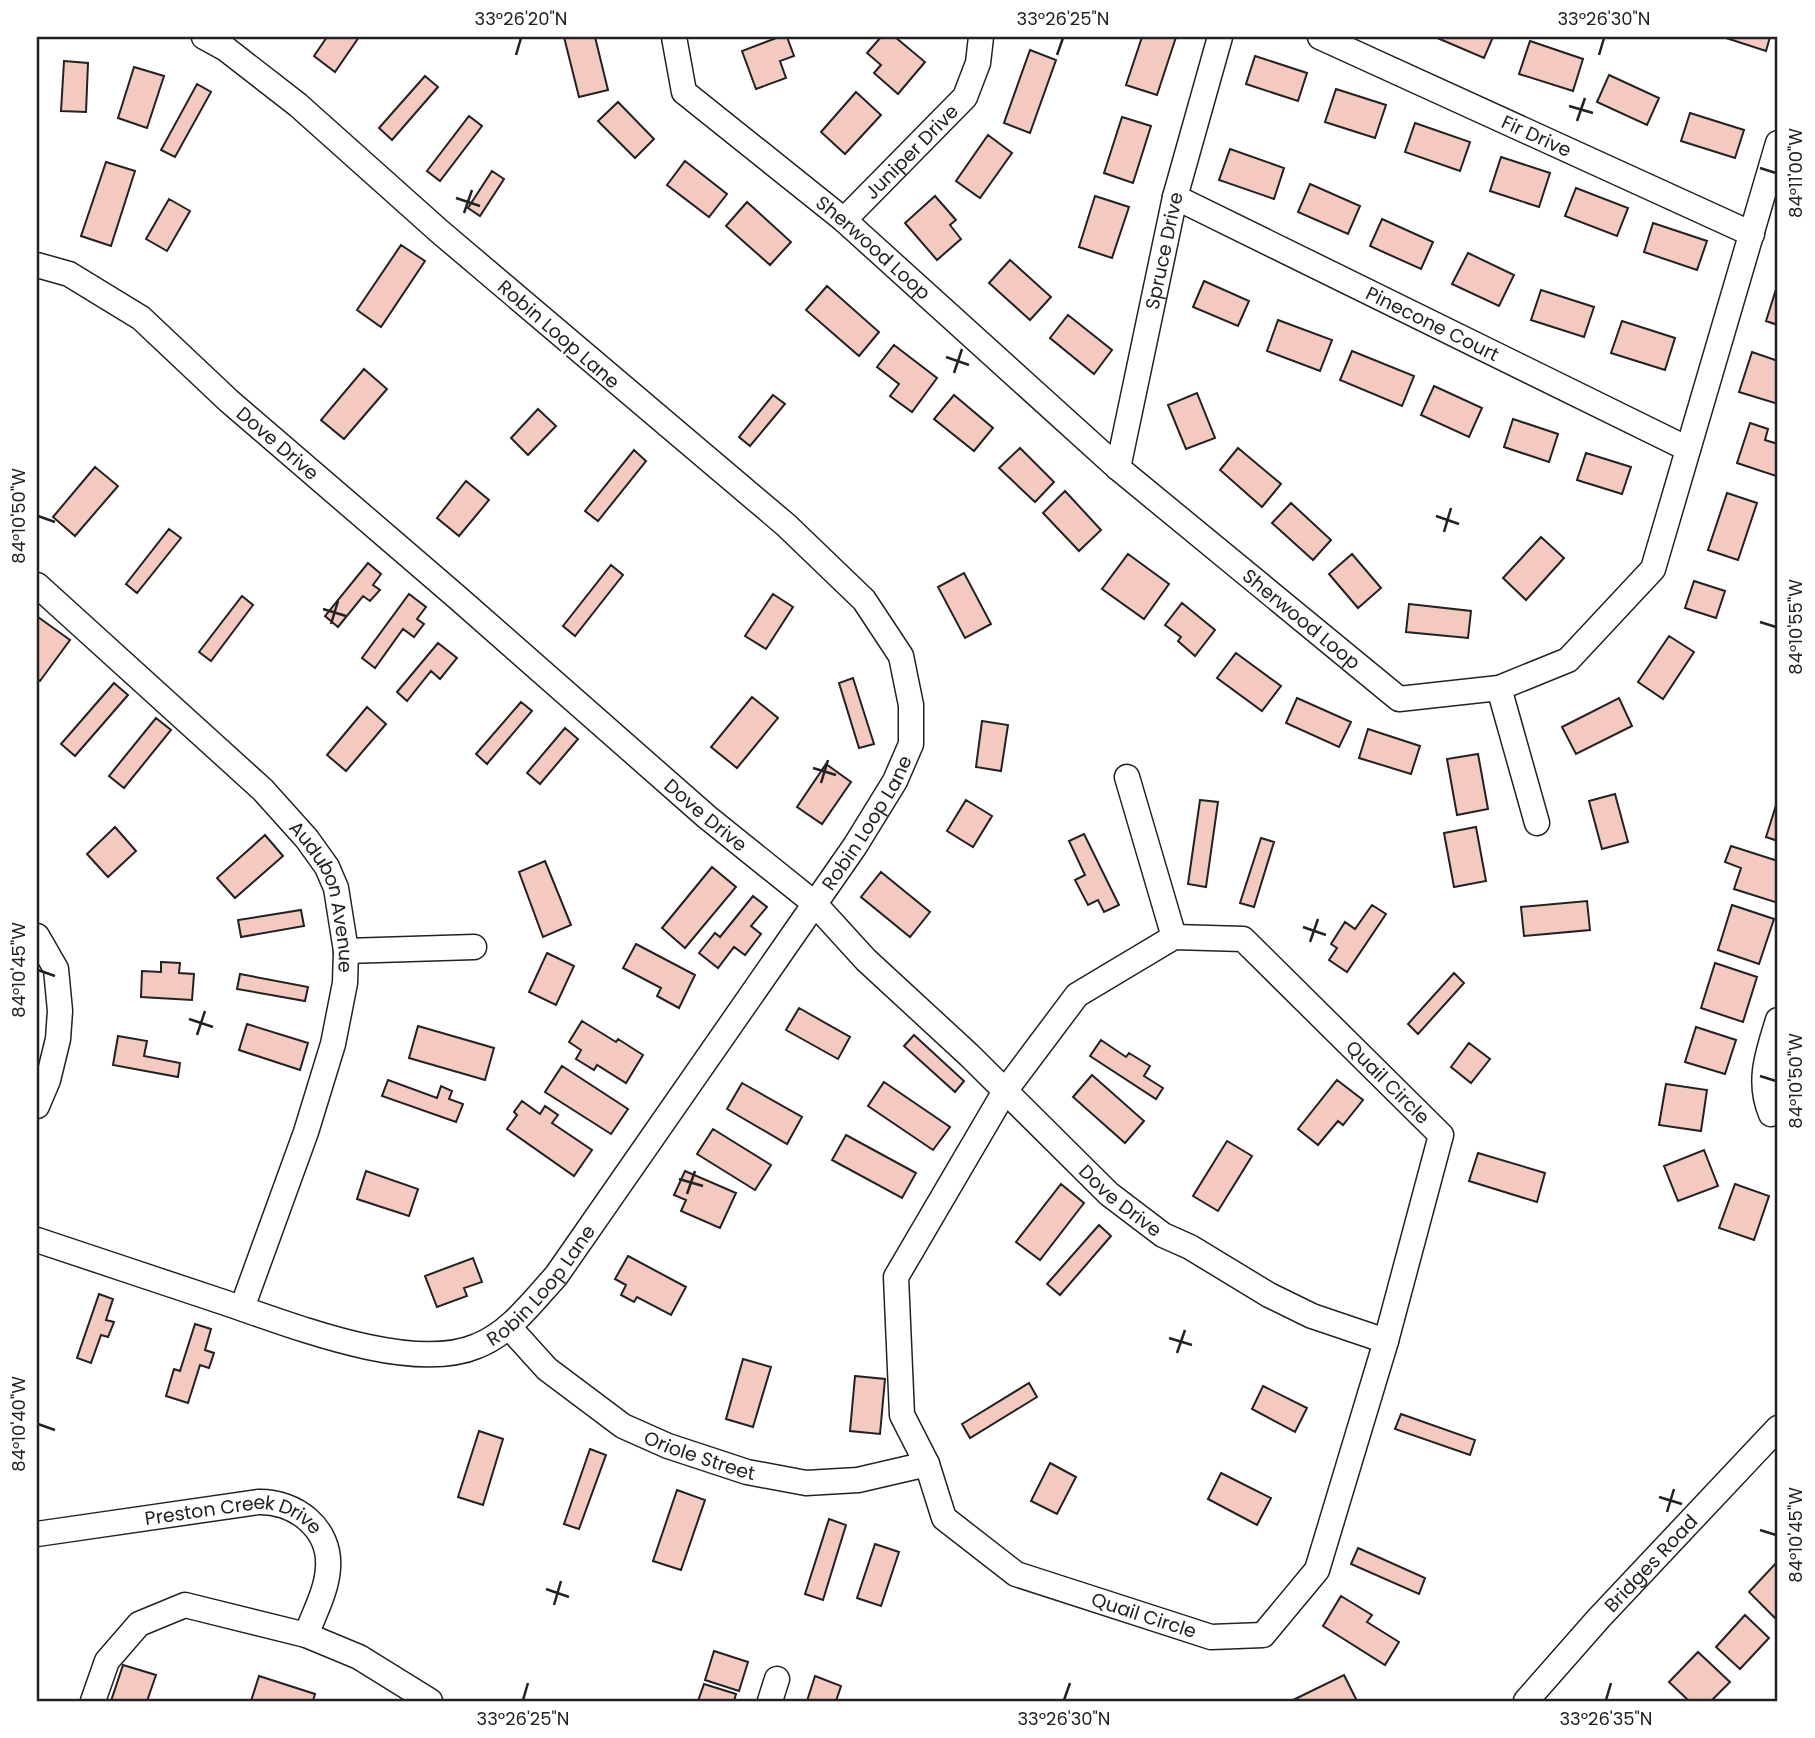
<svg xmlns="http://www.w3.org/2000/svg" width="1815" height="1738" viewBox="0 0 1815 1738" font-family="Poppins,sans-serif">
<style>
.building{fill:#f3c9c0;stroke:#222;stroke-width:2}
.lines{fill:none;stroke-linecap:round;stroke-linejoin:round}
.minor-casing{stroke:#222;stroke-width:27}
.minor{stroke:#fff;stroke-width:24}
.ticks{fill:none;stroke:#222;stroke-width:2.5}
.labels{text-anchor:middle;stroke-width:5;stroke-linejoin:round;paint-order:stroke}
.street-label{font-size:19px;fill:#222;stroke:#fff}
.neatline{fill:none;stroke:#222;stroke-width:2.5}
.ticks-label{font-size:18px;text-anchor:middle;fill:#222}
</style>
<rect width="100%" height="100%" fill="#fff"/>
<path class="building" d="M 327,37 L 359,37 L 335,72 L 314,56 Z
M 564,37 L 595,37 L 608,90 L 579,97 Z
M 779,37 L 787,37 L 794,56 L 780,61 L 786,78 L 756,89 L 742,51 Z
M 881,37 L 895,37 L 925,62 L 898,94 L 874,73 L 881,65 L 867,53 Z
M 1142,37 L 1176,37 L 1157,95 L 1126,85 Z
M 1435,37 L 1493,37 L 1484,58 Z
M 1723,37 L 1770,37 L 1766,51 Z
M 1530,41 L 1583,59 L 1573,91 L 1519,74 Z
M 1030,50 L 1056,60 L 1030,133 L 1004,123 Z
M 1255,56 L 1307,73 L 1298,101 L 1246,84 Z
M 64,61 L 88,63 L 86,112 L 61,111 Z
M 134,67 L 164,76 L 147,128 L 118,118 Z
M 1609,75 L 1659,98 L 1647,125 L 1597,102 Z
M 425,76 L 438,87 L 392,140 L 379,128 Z
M 197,84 L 211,92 L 175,157 L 161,150 Z
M 1336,89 L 1386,105 L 1375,138 L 1325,122 Z
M 856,92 L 881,115 L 845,154 L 821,132 Z
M 618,102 L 654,139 L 635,158 L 598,121 Z
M 1690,113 L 1744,130 L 1735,158 L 1681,141 Z
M 469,116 L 482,126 L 440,181 L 427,171 Z
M 1122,117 L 1151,126 L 1133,183 L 1104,173 Z
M 1415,123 L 1470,142 L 1460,171 L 1405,152 Z
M 988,135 L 1012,153 L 980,198 L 956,181 Z
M 1230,149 L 1284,168 L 1274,199 L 1219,180 Z
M 1501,157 L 1550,173 L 1539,207 L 1490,191 Z
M 685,161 L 727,194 L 709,217 L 667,185 Z
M 106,162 L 135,171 L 111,246 L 81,236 Z
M 492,171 L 504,179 L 480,216 L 468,208 Z
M 1310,184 L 1360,206 L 1348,234 L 1298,212 Z
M 1576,188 L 1628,208 L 1617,236 L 1565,216 Z
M 935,196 L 956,220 L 950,225 L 961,239 L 937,260 L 905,223 Z
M 1095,196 L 1129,207 L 1112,258 L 1079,247 Z
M 169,199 L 190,211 L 167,251 L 146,239 Z
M 747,202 L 791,242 L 770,265 L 726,226 Z
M 1382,219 L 1433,242 L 1421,269 L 1370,246 Z
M 1653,223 L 1707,241 L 1697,270 L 1644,252 Z
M 401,245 L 425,261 L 381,327 L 357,310 Z
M 1468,253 L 1514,275 L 1499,306 L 1452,284 Z
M 1010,260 L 1051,297 L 1030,320 L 989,283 Z
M 1204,281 L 1249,301 L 1238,326 L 1193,307 Z
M 1778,283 L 1778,325 L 1766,321 Z
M 827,286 L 879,332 L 859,356 L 806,310 Z
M 1541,290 L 1594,307 L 1584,337 L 1531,320 Z
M 1068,315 L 1112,350 L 1094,374 L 1050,338 Z
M 1278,320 L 1332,340 L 1320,371 L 1267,351 Z
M 1622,321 L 1675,338 L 1665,370 L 1611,353 Z
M 894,345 L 937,378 L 912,412 L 890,396 L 899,384 L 877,367 Z
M 1352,351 L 1414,376 L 1402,406 L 1340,380 Z
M 1752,352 L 1778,361 L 1778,404 L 1739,392 Z
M 364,369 L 387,389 L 344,439 L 321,420 Z
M 1434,386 L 1482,408 L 1469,437 L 1421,415 Z
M 1197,393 L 1215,438 L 1186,449 L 1168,405 Z
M 773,395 L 785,404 L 750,446 L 739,437 Z
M 954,395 L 993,428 L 974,451 L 934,419 Z
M 538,409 L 556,426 L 528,455 L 511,438 Z
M 1513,419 L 1558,434 L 1549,462 L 1504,447 Z
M 1750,423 L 1768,429 L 1765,440 L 1778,444 L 1776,476 L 1737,463 Z
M 1020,448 L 1054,482 L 1035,502 L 999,468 Z
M 1238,448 L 1281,484 L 1262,507 L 1220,470 Z
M 634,450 L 646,461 L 598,521 L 585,511 Z
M 1586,453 L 1631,467 L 1622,494 L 1577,480 Z
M 95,467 L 118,486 L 75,536 L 53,517 Z
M 466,481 L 489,500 L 459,536 L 437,518 Z
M 1065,491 L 1101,530 L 1079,551 L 1043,513 Z
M 1727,493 L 1757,503 L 1738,560 L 1708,550 Z
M 1291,503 L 1331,540 L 1313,560 L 1272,523 Z
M 169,529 L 181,538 L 137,593 L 126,584 Z
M 1541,537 L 1564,558 L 1526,600 L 1503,578 Z
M 1128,554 L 1169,584 L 1144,619 L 1102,589 Z
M 1352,554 L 1381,588 L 1358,608 L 1329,574 Z
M 368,563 L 381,574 L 373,585 L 380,590 L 370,601 L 363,596 L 338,627 L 325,616 Z
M 611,565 L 623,575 L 575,636 L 563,626 Z
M 964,573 L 991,624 L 965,638 L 938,587 Z
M 1694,581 L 1725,591 L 1716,618 L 1685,608 Z
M 409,594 L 426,607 L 417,619 L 424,624 L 414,637 L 403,629 L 375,668 L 362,658 Z
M 773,594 L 793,607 L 766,649 L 745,636 Z
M 242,596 L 253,605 L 211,661 L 199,652 Z
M 1182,603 L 1215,630 L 1195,656 L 1178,641 L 1181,637 L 1165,625 Z
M 1409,604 L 1471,611 L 1468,638 L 1406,632 Z
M 38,617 L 70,640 L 40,681 L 37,679 Z
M 1669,636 L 1694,652 L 1663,699 L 1638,682 Z
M 438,643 L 457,658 L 440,679 L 431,671 L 407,701 L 397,692 Z
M 1236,653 L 1281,686 L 1262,711 L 1217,678 Z
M 853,678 L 874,744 L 859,748 L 839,683 Z
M 114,683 L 128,695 L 75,756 L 61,744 Z
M 752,697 L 778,718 L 737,768 L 711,747 Z
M 1297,698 L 1351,722 L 1339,747 L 1286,723 Z
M 1619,698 L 1632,726 L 1576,754 L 1562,727 Z
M 521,702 L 532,711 L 487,764 L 476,754 Z
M 367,707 L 386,724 L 346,771 L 327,755 Z
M 156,718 L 171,730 L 124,788 L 109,776 Z
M 982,721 L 1008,725 L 1001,771 L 976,767 Z
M 565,728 L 578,739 L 540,784 L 527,773 Z
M 1368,729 L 1420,746 L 1411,774 L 1359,758 Z
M 1478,754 L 1488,809 L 1457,815 L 1447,759 Z
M 826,764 L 851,782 L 822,824 L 797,807 Z
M 1615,794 L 1628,842 L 1602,849 L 1589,801 Z
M 1778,799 L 1778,841 L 1766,837 Z
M 966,800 L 992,816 L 973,847 L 947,831 Z
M 1200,800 L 1218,802 L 1206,887 L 1188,884 Z
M 115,827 L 136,851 L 108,877 L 87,854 Z
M 1476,827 L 1486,881 L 1454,887 L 1444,833 Z
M 1084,834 L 1119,905 L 1104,912 L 1098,900 L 1088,905 L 1075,880 L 1085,875 L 1069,841 Z
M 265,835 L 283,856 L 235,898 L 217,878 Z
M 1261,838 L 1274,842 L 1254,907 L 1240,903 Z
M 1731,846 L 1778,861 L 1778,903 L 1734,889 L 1741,868 L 1725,862 Z
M 545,861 L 571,925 L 543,937 L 519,872 Z
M 712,867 L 736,887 L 685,948 L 662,928 Z
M 881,872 L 930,912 L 910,937 L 861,897 Z
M 753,896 L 767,907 L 751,926 L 761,934 L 745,955 L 734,947 L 718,968 L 699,953 L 715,933 L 720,937 Z
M 1587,901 L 1590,930 L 1524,936 L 1521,907 Z
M 1372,905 L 1386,914 L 1347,972 L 1329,960 L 1337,948 L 1331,944 L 1345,922 L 1355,929 Z
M 1732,905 L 1774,919 L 1759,964 L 1718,950 Z
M 301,910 L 304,926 L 241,937 L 238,920 Z
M 636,944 L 695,975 L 679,1008 L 657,996 L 661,988 L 623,968 Z
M 547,953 L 574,966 L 556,1005 L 529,992 Z
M 161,962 L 180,963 L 179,973 L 194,974 L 192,1000 L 141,997 L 142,971 L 161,972 Z
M 1715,963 L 1757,977 L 1743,1022 L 1701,1008 Z
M 1454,973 L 1464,983 L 1418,1034 L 1408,1024 Z
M 240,974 L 308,987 L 305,1001 L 237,989 Z
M 799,1008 L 850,1037 L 838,1059 L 786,1030 Z
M 582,1021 L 616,1042 L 618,1039 L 643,1055 L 626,1083 L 597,1065 L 594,1070 L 576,1059 L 581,1050 L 569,1042 Z
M 247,1024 L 308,1043 L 300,1070 L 239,1050 Z
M 418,1026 L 494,1048 L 485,1080 L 409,1058 Z
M 1696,1027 L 1736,1040 L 1725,1074 L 1685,1062 Z
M 914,1035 L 964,1081 L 955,1092 L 904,1046 Z
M 118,1036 L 147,1041 L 144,1056 L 180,1063 L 178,1077 L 113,1065 Z
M 1101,1040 L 1126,1057 L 1129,1053 L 1150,1066 L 1144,1076 L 1163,1088 L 1156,1099 L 1090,1056 Z
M 1469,1043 L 1490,1059 L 1471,1083 L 1451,1067 Z
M 562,1066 L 628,1109 L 611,1134 L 545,1092 Z
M 1092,1075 L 1144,1121 L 1125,1143 L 1073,1097 Z
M 388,1080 L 437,1098 L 441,1086 L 452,1091 L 449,1099 L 463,1104 L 456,1122 L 382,1096 Z
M 1337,1080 L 1363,1100 L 1343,1125 L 1338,1121 L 1318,1145 L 1298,1129 Z
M 884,1082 L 950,1127 L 933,1150 L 868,1106 Z
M 742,1083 L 802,1117 L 787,1144 L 727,1109 Z
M 1666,1084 L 1707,1090 L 1701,1131 L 1659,1125 Z
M 522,1101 L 540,1114 L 545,1106 L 558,1115 L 552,1123 L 592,1150 L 574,1176 L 507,1129 L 517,1115 L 514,1112 Z
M 713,1129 L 771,1165 L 755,1190 L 697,1154 Z
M 846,1135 L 916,1173 L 902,1198 L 832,1160 Z
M 1227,1141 L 1252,1156 L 1218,1211 L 1193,1196 Z
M 1704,1150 L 1718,1186 L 1678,1201 L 1664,1166 Z
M 1478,1153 L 1545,1173 L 1537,1202 L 1469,1181 Z
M 366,1171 L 418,1189 L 409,1216 L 357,1199 Z
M 685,1171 L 736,1193 L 720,1228 L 681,1211 L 686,1200 L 674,1195 Z
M 1061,1184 L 1084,1203 L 1040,1260 L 1016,1242 Z
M 1735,1184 L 1769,1196 L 1754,1240 L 1719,1228 Z
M 1099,1225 L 1111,1236 L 1060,1295 L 1047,1284 Z
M 628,1256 L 686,1287 L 671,1315 L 637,1297 L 634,1302 L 621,1295 L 626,1285 L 615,1279 Z
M 473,1258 L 482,1282 L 464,1288 L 467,1296 L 437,1307 L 425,1276 Z
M 99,1294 L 113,1299 L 106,1320 L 114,1322 L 108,1337 L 101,1335 L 91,1363 L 77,1358 Z
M 195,1324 L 211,1329 L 205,1350 L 214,1353 L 209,1368 L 200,1365 L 188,1403 L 166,1396 L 174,1369 L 180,1371 Z
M 743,1359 L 771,1367 L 753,1427 L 726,1419 Z
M 855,1376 L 885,1379 L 880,1434 L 850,1431 Z
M 1029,1383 L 1037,1397 L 970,1438 L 962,1424 Z
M 1263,1386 L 1307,1408 L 1295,1432 L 1252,1409 Z
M 1401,1414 L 1475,1440 L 1470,1455 L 1395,1429 Z
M 479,1431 L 503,1439 L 483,1505 L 458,1497 Z
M 590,1449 L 606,1455 L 579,1529 L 564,1524 Z
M 1050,1463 L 1076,1477 L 1057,1514 L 1031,1501 Z
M 1221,1473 L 1271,1498 L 1257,1525 L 1208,1499 Z
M 677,1490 L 705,1500 L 681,1570 L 653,1561 Z
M 829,1519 L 846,1525 L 823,1600 L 805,1594 Z
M 875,1544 L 899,1552 L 881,1606 L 857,1598 Z
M 1358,1548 L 1425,1578 L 1419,1594 L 1351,1564 Z
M 1776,1563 L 1778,1566 L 1778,1621 L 1749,1592 Z
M 1341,1596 L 1372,1615 L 1367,1622 L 1399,1642 L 1385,1665 L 1323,1626 Z
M 1745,1615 L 1769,1638 L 1740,1669 L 1716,1647 Z
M 714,1651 L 748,1662 L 739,1691 L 705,1680 Z
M 1698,1652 L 1730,1682 L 1711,1701 L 1689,1701 L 1669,1682 Z
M 123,1665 L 156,1675 L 147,1701 L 111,1701 Z
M 1344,1675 L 1357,1701 L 1291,1701 Z
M 259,1676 L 315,1694 L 313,1701 L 251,1701 Z
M 815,1676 L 841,1686 L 836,1701 L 807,1701 Z
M 704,1684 L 736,1694 L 734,1701 L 698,1701 Z"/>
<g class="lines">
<defs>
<g id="minor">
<path id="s1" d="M 674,37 L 684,92 L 844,220 L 1118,468 L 1399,699 L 1499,688 L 1568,660 L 1653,569 L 1778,143"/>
<path id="s2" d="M 1320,37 L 1752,234"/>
<path id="s3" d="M 1175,197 L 1688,449"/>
<path id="s4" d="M 844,220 L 965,97 L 978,63 L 981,37"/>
<path id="s5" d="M 37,265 L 69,274 L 141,318 L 229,401 L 458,598 L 707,817 L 814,903 L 866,960 L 969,1055 L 1109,1194 L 1163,1235 L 1190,1247 L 1269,1295 L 1312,1316 L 1386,1341"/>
<path id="s6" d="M 1118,468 L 1175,197 L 1220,37"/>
<path id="s7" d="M 37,585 L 263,790 L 307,839 L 327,867 L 336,888 L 346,951 L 345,983 L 333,1044 L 306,1132 L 242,1308"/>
<path d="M 1499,688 L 1537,823"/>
<path d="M 1127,777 L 1174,937"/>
<path d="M 37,936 L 56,969 L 60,1011 L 58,1039 L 48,1080 L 37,1106"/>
<path d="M 1174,937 L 1243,939 L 1441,1135 L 1386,1341 L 1317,1570 L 1263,1635 L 1211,1637 L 1016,1574 L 944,1518 L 927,1464 L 902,1415 L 896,1277 L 1005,1091 L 1077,995 Z"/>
<path d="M 346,951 L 474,947"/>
<path d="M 1771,1114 C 1757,1081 1768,1053 1778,1020"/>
<path id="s8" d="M 37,1240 C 96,1260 155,1279 214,1299 C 282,1321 409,1375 477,1346 C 510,1333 532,1302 556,1276 L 855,846 L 895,781 L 911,744 L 911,705 L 901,656 L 864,600 L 786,525 L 439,231 L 298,105 L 226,49 L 204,37"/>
<path id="s9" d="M 509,1327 L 547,1369 L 623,1426 L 668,1446 L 747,1472 L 806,1483 L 858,1480 L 927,1464"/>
<path id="s10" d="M 37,1534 L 258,1502 C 295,1501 331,1528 328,1568 C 327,1590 314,1614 306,1635"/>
<path d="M 93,1701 L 107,1661 L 139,1624 L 185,1605 L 306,1635 L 359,1657 L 430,1701"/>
<path d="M 770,1701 L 777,1679"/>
<path id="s11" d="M 1526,1701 L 1599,1618 L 1778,1428"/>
</g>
</defs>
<use href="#minor" class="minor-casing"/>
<use href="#minor" class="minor"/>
</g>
<path class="ticks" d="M 516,55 L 521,38M 1057,55 L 1063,38M 1599,55 L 1604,38M 1569,106 L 1593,113M 1577,121 L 1585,98M 1760,168 L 1776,173M 456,198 L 480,206M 464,213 L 472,190M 946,357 L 969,365M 954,373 L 962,349M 38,516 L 55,522M 1436,516 L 1459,524M 1444,532 L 1451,508M 323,609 L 346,616M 1760,622 L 1776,627M 331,624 L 338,601M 813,768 L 836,775M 821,783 L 828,760M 1303,927 L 1326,935M 1310,942 L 1318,919M 38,970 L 55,976M 189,1019 L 213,1027M 197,1035 L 205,1011M 1760,1076 L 1776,1081M 679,1179 L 703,1186M 687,1194 L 695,1171M 1169,1338 L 1192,1345M 1177,1353 L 1185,1330M 38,1424 L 55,1430M 1659,1497 L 1682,1504M 1667,1512 L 1674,1489M 1760,1530 L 1776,1535M 546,1589 L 569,1597M 554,1605 L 561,1581M 523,1700 L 528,1683M 1064,1700 L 1070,1683M 1606,1700 L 1611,1683"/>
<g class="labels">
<g class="street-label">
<text dy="7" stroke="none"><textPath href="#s2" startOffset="238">Fir Drive</textPath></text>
<text dy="7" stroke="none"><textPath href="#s4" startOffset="96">Juniper Drive</textPath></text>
<text dy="7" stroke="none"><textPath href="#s1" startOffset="301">Sherwood Loop</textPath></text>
<text dy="7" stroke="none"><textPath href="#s6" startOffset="222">Spruce Drive</textPath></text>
<text dy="7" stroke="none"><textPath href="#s3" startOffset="287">Pinecone Court</textPath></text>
<text transform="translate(559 334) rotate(41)" y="7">Robin Loop Lane</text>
<text dy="7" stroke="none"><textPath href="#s5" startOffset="303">Dove Drive</textPath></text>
<text dy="7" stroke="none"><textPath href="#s1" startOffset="868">Sherwood Loop</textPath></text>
<text dy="7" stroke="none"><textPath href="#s5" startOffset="870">Dove Drive</textPath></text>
<text dy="7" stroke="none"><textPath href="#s8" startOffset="1115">Robin Loop Lane</textPath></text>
<text dy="7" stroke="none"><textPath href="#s7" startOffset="432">Audubon Avenue</textPath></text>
<text transform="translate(1388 1082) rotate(45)" y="7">Quail Circle</text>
<text dy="7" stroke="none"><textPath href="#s5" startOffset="1437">Dove Drive</textPath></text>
<text dy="7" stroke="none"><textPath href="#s8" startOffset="548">Robin Loop Lane</textPath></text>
<text dy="7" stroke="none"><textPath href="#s9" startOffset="234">Oriole Street</textPath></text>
<text dy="7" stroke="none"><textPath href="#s10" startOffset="201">Preston Creek Drive</textPath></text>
<text dy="7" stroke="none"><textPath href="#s11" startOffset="186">Bridges Road</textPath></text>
<text transform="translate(1144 1615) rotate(18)" y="7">Quail Circle</text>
</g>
</g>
<rect width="1815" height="1738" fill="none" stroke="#ffffff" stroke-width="77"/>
<rect x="38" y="38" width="1738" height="1662" class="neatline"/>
<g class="ticks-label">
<text x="521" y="25">33°26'20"N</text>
<text x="1063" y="25">33°26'25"N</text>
<text x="1604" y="25">33°26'30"N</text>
<text transform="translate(1796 173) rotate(-90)" y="6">84°11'00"W</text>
<text transform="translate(19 516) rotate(-90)" y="6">84°10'50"W</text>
<text transform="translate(1796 627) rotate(-90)" y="6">84°10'55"W</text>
<text transform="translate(19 970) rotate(-90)" y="6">84°10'45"W</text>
<text transform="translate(1796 1081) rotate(-90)" y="6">84°10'50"W</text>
<text transform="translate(19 1424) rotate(-90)" y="6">84°10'40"W</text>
<text transform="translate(1796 1535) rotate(-90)" y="6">84°10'45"W</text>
<text x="523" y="1725">33°26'25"N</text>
<text x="1064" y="1725">33°26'30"N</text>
<text x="1606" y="1725">33°26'35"N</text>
</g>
</svg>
